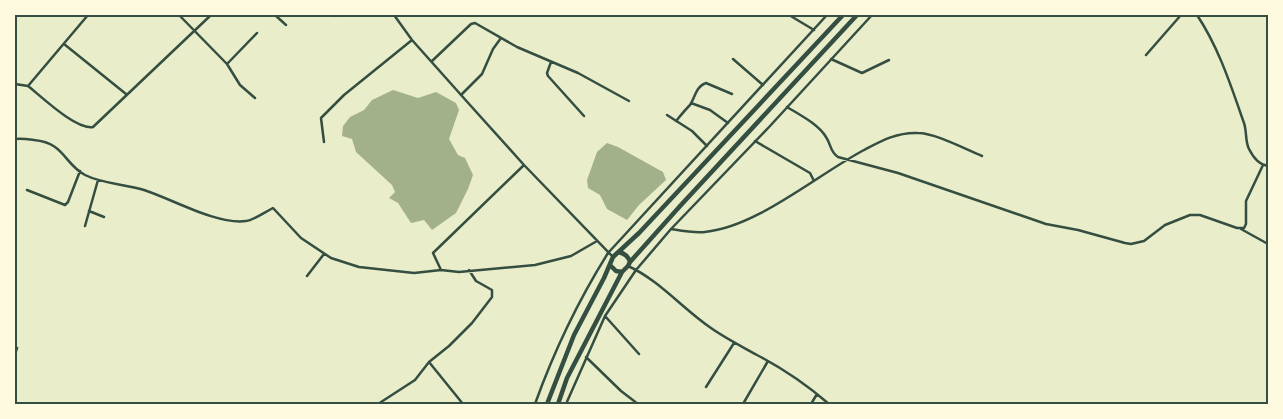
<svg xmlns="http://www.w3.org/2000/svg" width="1283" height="419" viewBox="0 0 1283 419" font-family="Roboto,sans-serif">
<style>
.water{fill:#a3b18a}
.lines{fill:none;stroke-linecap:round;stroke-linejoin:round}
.minor{stroke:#344e41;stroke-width:2.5}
.trunk{stroke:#344e41;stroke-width:4.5}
.neatline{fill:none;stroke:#344e41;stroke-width:2}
</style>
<rect width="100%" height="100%" fill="#e9edc9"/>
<path class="water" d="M 393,90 L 418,98 L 436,92 L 456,103 L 459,110 L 449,139 L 458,155 L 465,158 L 473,175 L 468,189 L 456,213 L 432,230 L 424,220 L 411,223 L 398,203 L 389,198 L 395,192 L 392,185 L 356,152 L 352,139 L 342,136 L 343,126 L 350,117 L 364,110 L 372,100 Z
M 607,143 L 618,147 L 663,172 L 666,180 L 639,205 L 627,220 L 607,209 L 600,195 L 588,188 L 587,180 L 597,152 Z"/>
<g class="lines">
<path class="minor" d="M 179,15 L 227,64 L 257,33
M 275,15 L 286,25
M 394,15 L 412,40 L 470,105 L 524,165 L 613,257
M 789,15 L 814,30
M 1197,15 C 1219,48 1231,86 1244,123 C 1247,132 1245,141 1249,149 C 1253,157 1259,165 1268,166
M 336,16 L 338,15
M 64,44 L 126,94
M 1146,55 L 1181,15
M 733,59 L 763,85
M 831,59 L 862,73 L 889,60
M 432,61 L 471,24 L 475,23 L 517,47 L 578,73 L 629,101
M 551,62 L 547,73 L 548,76 L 584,116
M 227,64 L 240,85 L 255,98
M 15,84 L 28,86 L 88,15
M 28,86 C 42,97 76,130 93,127 L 211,15
M 461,95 L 482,74 L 493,49 L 501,38
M 691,103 L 710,110 L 728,123
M 787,107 C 800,115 818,124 826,137 C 831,144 830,152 838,157 L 898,173 L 1046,224 L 1078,230 L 1125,243 L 1131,244 L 1144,241 L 1165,225 L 1190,215 L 1200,215 L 1237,228 L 1244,228 L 1246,224 L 1246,201 L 1263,165
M 667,115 L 692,131 L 707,146
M 676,121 C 681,115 685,110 690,105 C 695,98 696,86 706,83 L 732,94
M 15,139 C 21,138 27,139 34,140 C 65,143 63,163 85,175 C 103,184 125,184 144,190 C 172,199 217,225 246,221 C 254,220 265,212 273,208 L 301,238 L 331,258 L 359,267 L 414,273 L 441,270 L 459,272 L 535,265 L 571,256 L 597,241
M 755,141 L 810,173 L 814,181
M 324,142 L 321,118 L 344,95 L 412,40
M 27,190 L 65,205 L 68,202 L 80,171
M 89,211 L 104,217
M 85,226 L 98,180
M 671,229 C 683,231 693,233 705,232 C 757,227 817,175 864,150 C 881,141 897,132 918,133 C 935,133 965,149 982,156
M 1241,229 L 1268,244
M 628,266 C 659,280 683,309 711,328 C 725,338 741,346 757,355 C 782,368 807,385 829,404
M 441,270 L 433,253 L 524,165
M 307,276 L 324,254
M 605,316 L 639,354
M 15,354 L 17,348
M 586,357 L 621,391 L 638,404
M 429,362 L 463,404
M 706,387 L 734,343
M 378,404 L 415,380 L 429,362 L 449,346 L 472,323 L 492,297 L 492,290 L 476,281 L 469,270
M 535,404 C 554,351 578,301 608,253 L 827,15
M 566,404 L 605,316 L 636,270 L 671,229 L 770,126 L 872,15
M 743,404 L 768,361
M 811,404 L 817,394"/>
<path class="trunk" d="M 630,262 L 681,205 L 857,15
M 610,265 L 616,271 L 622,272 L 628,266 L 630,262 C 628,256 625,254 619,252
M 547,404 L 574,335 L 604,278 L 613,257 L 639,233 L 843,15
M 558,404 L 567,378 L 622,272"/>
</g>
<rect width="1283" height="419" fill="none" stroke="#fefae0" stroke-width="32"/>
<rect x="16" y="16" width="1251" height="387" class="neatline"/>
</svg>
